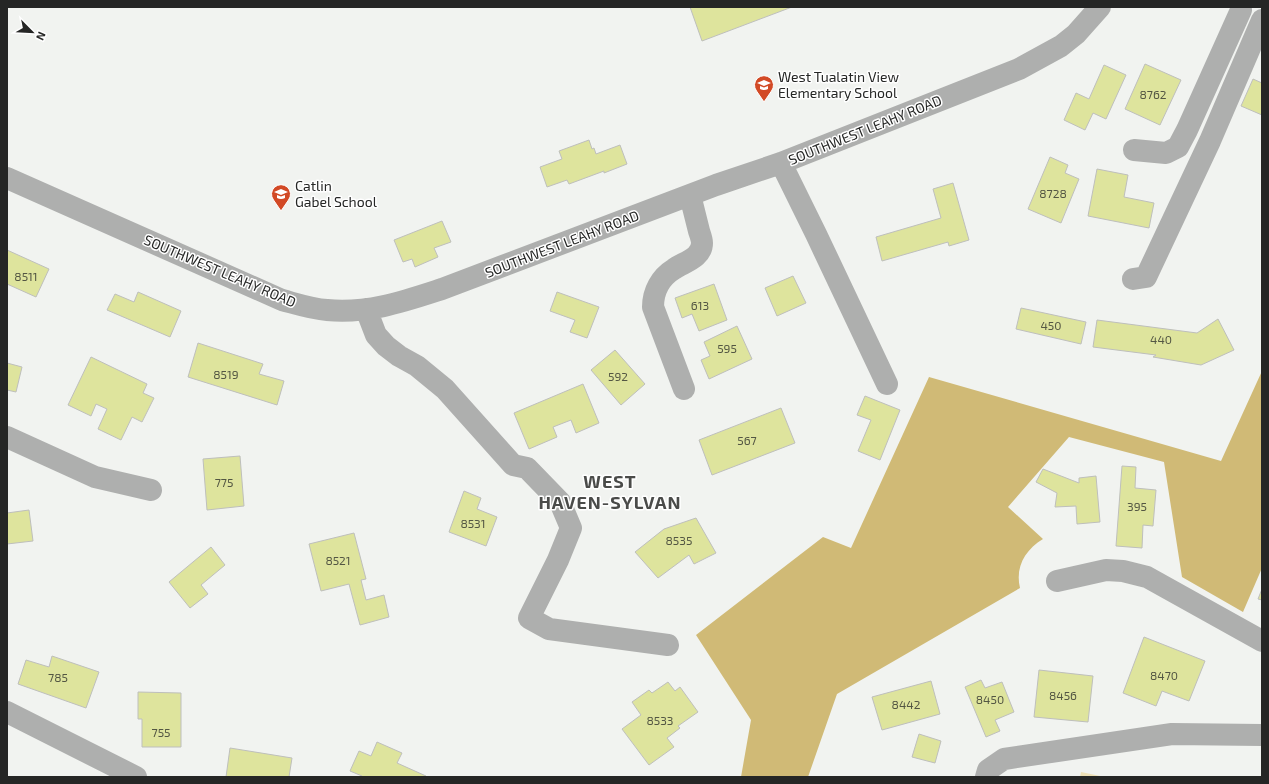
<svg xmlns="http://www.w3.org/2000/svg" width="1269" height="784" viewBox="0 0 1269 784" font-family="'Exo 2',sans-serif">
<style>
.green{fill:#eee1b7}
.forest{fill:#d0ba76}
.building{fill:#dee49d;stroke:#bebfbc}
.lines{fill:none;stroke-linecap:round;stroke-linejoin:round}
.minor{stroke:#aeafae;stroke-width:22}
.labels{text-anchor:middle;stroke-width:3;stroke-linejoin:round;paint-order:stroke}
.number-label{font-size:12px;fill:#535643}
.poi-label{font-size:14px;fill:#252625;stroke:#fff;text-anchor:start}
.street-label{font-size:14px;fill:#252625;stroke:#fff}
.district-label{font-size:18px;font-weight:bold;letter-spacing:1px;fill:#4a4b49;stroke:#fff}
</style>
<rect width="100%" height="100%" fill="#f1f3f0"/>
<path class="green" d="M 1081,772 L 1105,777 L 1080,777 Z"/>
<path class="forest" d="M 1262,371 L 1262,568 L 1243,612 L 1182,577 L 1164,462 L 1069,437 L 1008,507 L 1043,539 C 1025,550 1015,567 1020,588 L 837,694 L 808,777 L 741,777 L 751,720 L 696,635 L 823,537 L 851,548 L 929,377 L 1221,461 Z"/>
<path class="building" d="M 690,7 L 792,7 L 702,41 Z
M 1145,64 L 1181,80 L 1160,125 L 1125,109 Z
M 1104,65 L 1126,75 L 1106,119 L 1093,113 L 1085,130 L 1064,120 L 1076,93 L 1089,99 Z
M 1253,79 L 1262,83 L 1262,115 L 1241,106 Z
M 589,140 L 592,149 L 594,148 L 596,154 L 620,145 L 627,164 L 604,173 L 604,171 L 569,184 L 567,180 L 547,187 L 540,167 L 562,159 L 559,151 Z
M 1050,157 L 1068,165 L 1065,173 L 1079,179 L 1061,223 L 1028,209 Z
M 1097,169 L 1128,175 L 1124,197 L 1154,203 L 1149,228 L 1088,216 Z
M 953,183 L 969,240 L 949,246 L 948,242 L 882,261 L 876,237 L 941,218 L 933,189 Z
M 442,221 L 451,242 L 434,248 L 438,257 L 415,267 L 412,259 L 403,262 L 394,240 Z
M 7,250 L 49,269 L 36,297 L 7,284 Z
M 793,276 L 806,303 L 777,316 L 765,288 Z
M 714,284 L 727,320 L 699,331 L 692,314 L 682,318 L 675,298 Z
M 138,292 L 181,311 L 170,337 L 107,310 L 115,294 L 134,302 Z
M 557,292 L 599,307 L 587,338 L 570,332 L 575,320 L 550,311 Z
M 1021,308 L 1086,322 L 1081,344 L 1016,329 Z
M 1218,319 L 1234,350 L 1201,365 L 1153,357 L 1156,355 L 1093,347 L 1097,320 L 1197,333 Z
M 737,326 L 752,359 L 709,379 L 701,360 L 710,356 L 704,342 Z
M 198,343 L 263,364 L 259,374 L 284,381 L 277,405 L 188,377 Z
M 615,350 L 645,384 L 621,405 L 591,370 Z
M 91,357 L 147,384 L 143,393 L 154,398 L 142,422 L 132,417 L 121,440 L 98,429 L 107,409 L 96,404 L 91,416 L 68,405 Z
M 7,363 L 22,367 L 16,392 L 7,390 Z
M 583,384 L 599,423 L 576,433 L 571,420 L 553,427 L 557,437 L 529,449 L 514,413 Z
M 865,396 L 900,410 L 880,460 L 858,451 L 871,420 L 857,415 Z
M 781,408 L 795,443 L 712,475 L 699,440 Z
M 240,456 L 244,506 L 207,510 L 203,459 Z
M 1122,466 L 1136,467 L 1135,488 L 1156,490 L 1153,526 L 1143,525 L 1142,548 L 1116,546 Z
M 1043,469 L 1079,483 L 1079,478 L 1096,476 L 1100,522 L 1077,524 L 1076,506 L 1055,507 L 1057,493 L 1036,482 Z
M 464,491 L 481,498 L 477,509 L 497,517 L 486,546 L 449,532 Z
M 29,510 L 33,541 L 7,544 L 7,513 Z
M 696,518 L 716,553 L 694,564 L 689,555 L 658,578 L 635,552 L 664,529 Z
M 354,533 L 366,579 L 361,580 L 366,600 L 384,595 L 389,617 L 360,625 L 349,584 L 321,591 L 309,544 Z
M 211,547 L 225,565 L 201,585 L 208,594 L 190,608 L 169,582 Z
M 1262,589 L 1262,600 L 1258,599 Z
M 1144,637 L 1205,661 L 1189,701 L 1162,691 L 1156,706 L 1123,693 Z
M 52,656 L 99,672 L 86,708 L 18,684 L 26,660 L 49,667 Z
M 1039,670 L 1093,676 L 1088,722 L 1034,717 Z
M 981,680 L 985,688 L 1002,682 L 1014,712 L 995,720 L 1000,731 L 986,737 L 965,687 Z
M 931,681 L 940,714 L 882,730 L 872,697 Z
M 668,682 L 675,691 L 680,687 L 698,712 L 678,726 L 680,728 L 667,738 L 674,747 L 649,765 L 622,729 L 641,715 L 632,702 L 649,690 L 652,693 Z
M 138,692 L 181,693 L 181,747 L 142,747 L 142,719 L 138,719 Z
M 919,734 L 941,741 L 935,763 L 912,757 Z
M 377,742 L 402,753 L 397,763 L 426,776 L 426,777 L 362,777 L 362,776 L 350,771 L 359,751 L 371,756 Z
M 230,748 L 292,758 L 289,777 L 226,777 Z"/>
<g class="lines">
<path class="minor" d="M 1134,150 L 1166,153 L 1178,147 L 1187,130 L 1241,10
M 781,163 L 816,234 L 887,384
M 7,178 L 282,300 C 297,304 312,309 327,310 C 368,314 405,301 442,289 L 716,185 L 781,163 L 1019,69 L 1061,46 L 1076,34 L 1100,7
M 1133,279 L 1146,277 L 1210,141 L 1262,20
M 366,309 L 376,335 L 386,346 L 399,356 L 417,366 L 445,389 L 513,465 L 527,468 L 560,502 L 571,528 L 558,560 L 529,618 L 549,629 L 668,645
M 684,389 L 653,307 C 653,291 661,277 674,269 C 684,262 702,258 702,243 C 702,239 700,234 699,231 C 696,219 693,207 690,195
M 7,437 L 95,477 L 151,490
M 1057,581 L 1106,570 L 1123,571 L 1147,577 L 1262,641
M 7,712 L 136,777
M 986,777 L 988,770 L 1004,759 L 1172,734 L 1262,735"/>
</g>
<defs>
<symbol id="school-pin" viewBox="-11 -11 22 30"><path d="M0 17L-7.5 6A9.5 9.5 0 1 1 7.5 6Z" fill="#d24925" stroke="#fff"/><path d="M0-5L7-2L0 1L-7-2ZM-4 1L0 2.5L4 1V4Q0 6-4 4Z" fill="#fff"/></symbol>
</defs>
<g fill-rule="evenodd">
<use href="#school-pin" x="753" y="74" width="22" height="30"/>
<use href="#school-pin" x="270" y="183" width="22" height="30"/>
</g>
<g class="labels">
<g class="number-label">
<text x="1153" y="99">8762</text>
<text x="1053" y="198">8728</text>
<text x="26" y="281">8511</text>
<text x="700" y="310">613</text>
<text x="1051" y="330">450</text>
<text x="1161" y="344">440</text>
<text x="727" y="353">595</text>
<text x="226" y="379">8519</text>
<text x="618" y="381">592</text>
<text x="747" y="445">567</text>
<text x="224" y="487">775</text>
<text x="1137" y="511">395</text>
<text x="473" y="528">8531</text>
<text x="679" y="545">8535</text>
<text x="338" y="565">8521</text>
<text x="1164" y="680">8470</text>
<text x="58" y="682">785</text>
<text x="1063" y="700">8456</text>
<text x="990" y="704">8450</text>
<text x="906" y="709">8442</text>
<text x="660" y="725">8533</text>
<text x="161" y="737">755</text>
</g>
<g class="poi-label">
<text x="778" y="82">West Tualatin View<tspan x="778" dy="16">Elementary School</tspan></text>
<text x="295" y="191">Catlin<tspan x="295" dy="16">Gabel School</tspan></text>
</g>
<g class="street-label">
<text transform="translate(865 130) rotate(-22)" y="5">SOUTHWEST LEAHY ROAD</text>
<text transform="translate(562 244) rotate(-21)" y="5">SOUTHWEST LEAHY ROAD</text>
<text transform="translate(220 271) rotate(23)" y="5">SOUTHWEST LEAHY ROAD</text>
</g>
<g class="district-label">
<text x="610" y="488">WEST<tspan x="610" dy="21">HAVEN-SYLVAN</tspan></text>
</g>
</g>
<rect width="1269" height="784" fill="none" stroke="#252625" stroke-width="16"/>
<g transform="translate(32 32) rotate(114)" stroke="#ffffff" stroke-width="3" paint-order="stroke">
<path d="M0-3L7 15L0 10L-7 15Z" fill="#252625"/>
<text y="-6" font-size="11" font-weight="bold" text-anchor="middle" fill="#252625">N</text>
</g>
</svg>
